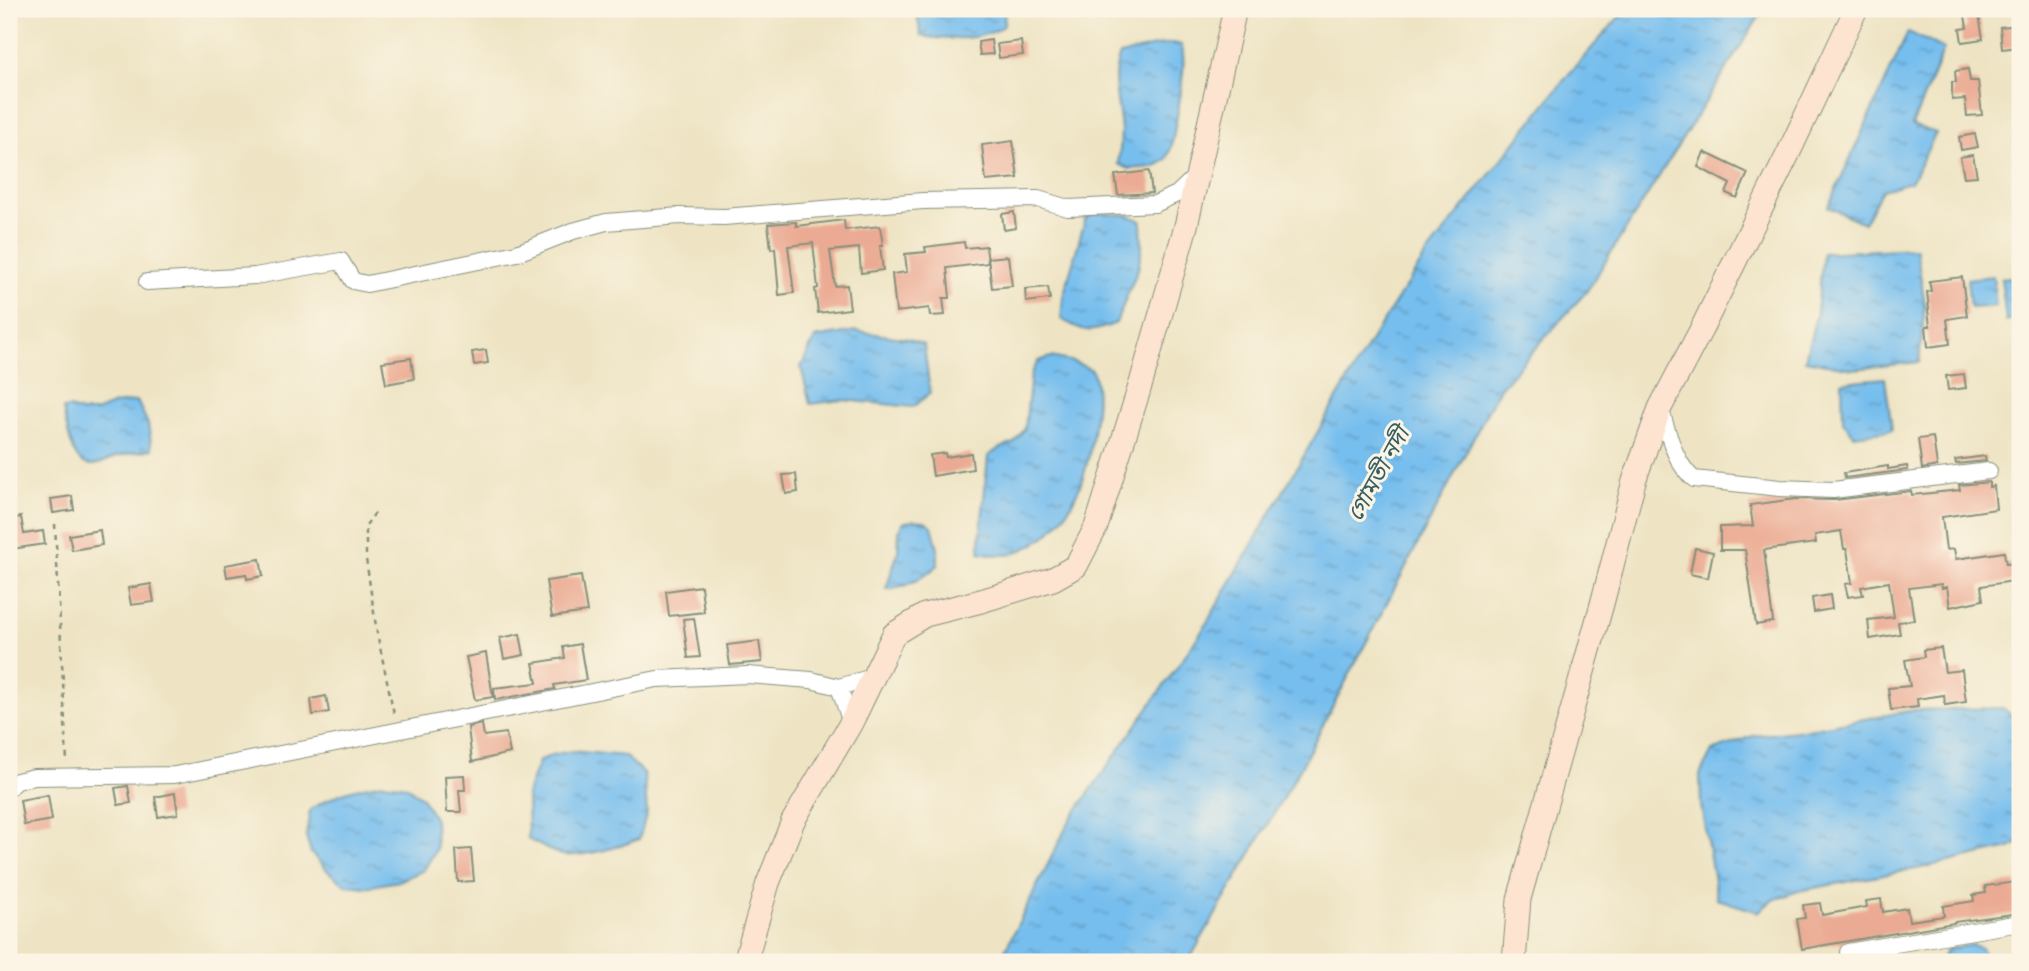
<svg xmlns="http://www.w3.org/2000/svg" width="2029" height="971" viewBox="0 0 2029 971" font-family="Dekko,'Noto Sans Bengali',sans-serif">
<style>
.water{fill:url(#water-ripples);stroke:#4a7e91;stroke-width:2}
.building{fill:#ebaa93}
.lines{fill:none;stroke-linecap:round;stroke-linejoin:round}
.street-casing{stroke:#86907c;stroke-width:18}
.secondary-casing{stroke:#86907c;stroke-width:25}
.path{stroke:#86907c;stroke-width:2.5;stroke-dasharray:5 5;stroke-linecap:butt}
.street{stroke:#fff;stroke-width:16}
.secondary{stroke:#fde4d1;stroke-width:23}
.labels{text-anchor:middle;stroke-width:6;stroke-linejoin:round;paint-order:stroke}
.water-label{font-size:23px;font-style:italic;fill:#355d62;stroke:#fcf5e5}
</style>
<defs>
<pattern id="water-ripples" width="26" height="14" patternUnits="userSpaceOnUse" patternTransform="scale(1.75)"><rect width="26" height="14" fill="#76beee"/><path d="M2 4q2-2 4 0t4 0M15 11q2-2 4 0t4 0" fill="none" stroke="#609cc2"/></pattern>
</defs>
<rect width="100%" height="100%" fill="#fcf5e5"/>
<filter id="ink" filterUnits="userSpaceOnUse"><feTurbulence type="fractalNoise" baseFrequency=".0143" numOctaves="2"/><feDisplacementMap in="SourceGraphic" scale="14" xChannelSelector="R" yChannelSelector="G"/><feConvolveMatrix kernelMatrix="1 2 1 2 8 2 1 2 1" color-interpolation-filters="sRGB"/></filter>
<filter id="wash" filterUnits="userSpaceOnUse"><feTurbulence type="fractalNoise" baseFrequency=".00686" numOctaves="4" result="noise"/><feDisplacementMap in="SourceGraphic" scale="28" xChannelSelector="R" yChannelSelector="G"/><feGaussianBlur stdDeviation="1.57" result="paint"/><feColorMatrix in="noise" values="0 0 0 0 0 0 0 0 0 0 0 0 0 0 0 0 0 1.4 0 .05"/><feComposite in="paint" operator="in"/></filter>
<g filter="url(#wash)">
<rect width="100%" height="100%" fill="#eee4c4"/>
<path class="water" d="M 916,9 L 1005,9 L 1004,25 C 986,41 944,40 921,36 Z
M 1626,9 L 1764,9 L 1587,291 L 1499,389 L 1302,765 L 1188,962 L 999,962 L 1070,820 L 1202,631 L 1370,342 L 1426,255 L 1569,74 Z
M 1908,32 L 1944,49 L 1912,125 L 1936,133 L 1911,182 L 1882,190 L 1864,223 L 1828,207 Z
M 1173,43 L 1181,45 C 1189,62 1175,127 1171,148 L 1166,160 L 1153,167 L 1129,169 L 1118,164 C 1120,153 1121,142 1121,131 C 1120,107 1109,78 1120,55 L 1150,47 Z
M 1096,213 L 1128,215 L 1141,221 L 1142,247 L 1138,269 L 1116,323 C 1090,334 1085,333 1061,319 L 1063,297 L 1085,220 L 1089,216 Z
M 1916,248 L 1925,305 L 1919,362 L 1853,369 L 1805,360 L 1817,312 L 1823,253 Z
M 9,269 C 15,280 19,307 15,319 C 14,323 11,326 9,329 Z
M 1993,276 L 1996,306 L 1970,308 L 1967,279 Z
M 2020,276 L 2020,319 L 2006,321 L 2001,278 Z
M 856,331 L 909,339 L 924,345 L 930,393 L 913,407 L 843,400 L 810,404 L 801,367 L 815,338 Z
M 1051,357 L 1074,362 L 1092,370 C 1100,392 1096,411 1093,433 C 1086,485 1065,539 1010,554 C 1001,557 988,553 979,552 L 988,456 L 1000,448 L 1014,443 L 1025,428 L 1031,374 L 1038,361 Z
M 1885,378 L 1892,430 L 1854,435 L 1843,421 L 1842,382 Z
M 137,401 L 148,424 L 152,449 C 141,451 130,453 119,456 C 106,460 89,473 78,458 C 71,449 65,421 63,409 L 70,408 L 81,412 L 96,412 L 115,404 Z
M 914,520 L 925,521 L 932,526 L 938,548 L 938,565 C 926,576 903,590 886,589 L 898,552 L 899,532 L 902,523 Z
M 2003,708 L 2020,723 L 2020,843 L 2010,848 L 1921,868 L 1798,891 L 1773,900 L 1758,912 L 1717,899 L 1701,805 L 1700,775 L 1712,751 L 1753,736 L 1797,731 L 1915,710 Z
M 572,751 L 625,756 L 644,774 L 647,812 L 639,839 C 620,847 584,857 563,855 C 552,853 538,844 528,839 L 527,793 L 539,761 L 552,755 Z
M 384,783 L 407,786 L 423,799 L 435,820 L 436,849 L 424,870 L 399,881 L 366,887 L 346,885 L 329,872 L 311,853 L 306,836 L 310,810 C 336,793 354,788 384,783 Z
M 1972,945 L 1981,948 L 1987,962 L 1943,962 L 1943,956 L 1948,949 Z"/>
<g id="blocks">
<path class="building" d="M 1964,9 L 1978,9 L 1983,39 L 1962,42 L 1960,29 L 1967,28 Z
M 2020,25 L 2020,47 L 2002,49 L 2000,27 Z
M 991,40 L 993,54 L 980,55 L 978,42 Z
M 1021,41 L 1023,55 L 999,58 L 997,44 Z
M 1968,69 L 1970,81 L 1978,81 L 1982,115 L 1967,116 L 1965,99 L 1952,100 L 1952,82 L 1956,82 L 1955,71 Z
M 1975,134 L 1978,147 L 1961,150 L 1959,137 Z
M 1013,141 L 1018,178 L 986,181 L 982,145 Z
M 1704,152 L 1748,173 L 1737,198 L 1726,193 L 1730,184 L 1698,167 Z
M 1973,155 L 1977,176 L 1964,177 L 1960,157 Z
M 1149,171 L 1152,193 L 1118,195 L 1115,175 Z
M 1014,212 L 1016,228 L 1004,230 L 1002,214 Z
M 844,220 L 845,230 L 880,226 L 883,246 L 880,246 L 883,270 L 861,273 L 859,248 L 830,251 L 835,286 L 847,285 L 850,309 L 818,313 L 815,289 L 818,288 L 813,243 L 788,246 L 794,293 L 779,295 L 775,248 L 771,249 L 768,224 L 796,222 L 796,226 Z
M 964,242 L 965,248 L 986,246 L 988,263 L 947,268 L 950,298 L 943,298 L 945,315 L 930,316 L 929,308 L 896,312 L 892,274 L 907,272 L 905,254 L 926,252 L 925,247 Z
M 1008,256 L 1012,286 L 992,288 L 988,258 Z
M 1962,277 L 1967,316 L 1947,319 L 1950,344 L 1928,347 L 1926,326 L 1930,326 L 1928,310 L 1929,309 L 1927,292 L 1931,291 L 1929,281 Z
M 1048,287 L 1050,299 L 1026,302 L 1025,289 Z
M 486,350 L 488,363 L 474,365 L 472,352 Z
M 411,358 L 414,379 L 386,384 L 382,362 Z
M 1964,374 L 1966,388 L 1948,390 L 1946,376 Z
M 1933,437 L 1937,466 L 1922,469 L 1918,439 Z
M 945,453 L 946,457 L 971,453 L 973,469 L 933,476 L 930,455 Z
M 1985,456 L 1986,461 L 1956,464 L 1955,460 Z
M 1888,466 L 1888,469 L 1907,466 L 1908,470 L 1845,478 L 1844,473 Z
M 796,474 L 798,492 L 786,494 L 783,475 Z
M 1989,482 L 1989,487 L 1994,486 L 1996,509 L 1942,517 L 1946,550 L 1954,549 L 1956,559 L 2004,552 L 2006,564 L 2020,562 L 2020,580 L 1981,586 L 1983,600 L 1950,607 L 1947,587 L 1942,588 L 1941,584 L 1909,588 L 1914,620 L 1898,622 L 1900,634 L 1870,639 L 1868,620 L 1894,617 L 1889,582 L 1861,587 L 1863,595 L 1848,597 L 1845,584 L 1852,583 L 1847,549 L 1844,549 L 1841,531 L 1815,535 L 1816,543 L 1764,550 L 1773,622 L 1756,625 L 1745,550 L 1720,550 L 1720,527 L 1753,526 L 1750,505 L 1795,499 L 1834,500 L 1911,491 L 1912,495 L 1960,490 L 1959,485 Z
M 72,496 L 74,510 L 53,513 L 51,499 Z
M 21,517 L 24,534 L 43,531 L 45,544 L 11,549 L 9,519 Z
M 100,530 L 102,545 L 72,550 L 69,535 Z
M 1695,548 L 1713,552 L 1708,578 L 1690,574 Z
M 260,559 L 263,576 L 247,579 L 246,574 L 227,577 L 225,565 Z
M 581,576 L 587,612 L 552,617 L 546,581 Z
M 151,584 L 154,602 L 131,605 L 128,588 Z
M 701,586 L 704,612 L 669,616 L 666,591 Z
M 1830,595 L 1832,609 L 1814,612 L 1812,598 Z
M 694,618 L 700,657 L 688,658 L 683,619 Z
M 520,634 L 524,655 L 504,659 L 500,638 Z
M 759,641 L 762,662 L 730,665 L 727,645 Z
M 580,644 L 586,680 L 554,685 L 555,689 L 495,700 L 494,688 L 537,683 L 533,663 L 565,658 L 563,647 Z
M 1941,648 L 1945,672 L 1962,670 L 1966,702 L 1945,705 L 1944,695 L 1917,699 L 1918,707 L 1891,710 L 1888,688 L 1910,686 L 1905,660 L 1924,657 L 1923,650 Z
M 486,653 L 493,697 L 475,700 L 466,657 Z
M 326,696 L 329,712 L 313,715 L 311,699 Z
M 482,724 L 484,736 L 506,733 L 510,753 L 472,762 L 468,727 Z
M 464,775 L 465,790 L 459,790 L 461,812 L 447,812 L 445,776 Z
M 128,786 L 131,803 L 118,805 L 115,788 Z
M 175,793 L 178,814 L 158,817 L 155,797 Z
M 48,795 L 52,820 L 24,825 L 20,800 Z
M 471,849 L 474,881 L 458,882 L 456,850 Z
M 2016,882 L 2020,913 L 1954,922 L 1954,923 L 1802,949 L 1797,919 L 1805,918 L 1803,905 L 1820,903 L 1822,915 L 1867,907 L 1866,901 L 1881,899 L 1883,912 L 1907,908 L 1909,921 L 1944,916 L 1943,906 L 1974,901 L 1973,895 L 1986,893 L 1985,886 Z"/>
</g>
</g>
<g filter="url(#ink)">
<use href="#blocks" fill-opacity="0" stroke="#86907c" stroke-width="2"/>
<g class="lines">
<defs>
<path id="street" d="M 147,282 L 255,276 L 341,261 L 353,281 L 367,284 L 517,253 L 573,231 L 606,222 L 680,216 L 724,217 L 923,201 L 1038,199 L 1068,208 L 1155,204 L 1177,194 L 1197,175
M 1660,408 C 1668,431 1674,463 1694,479 L 1780,488 L 1833,490 L 1989,471
M 839,687 L 872,677
M 9,788 L 17,781 L 34,777 L 175,775 L 657,679 L 748,675 L 811,680 L 839,687 L 851,723
M 1848,952 L 2020,923"/>
<path id="secondary" d="M 745,962 L 768,883 L 793,821 L 851,723 L 894,634 L 925,615 L 981,601 L 1053,579 L 1076,566 L 1096,527 L 1141,383 L 1186,226 L 1235,9
M 1514,962 L 1519,899 L 1602,604 L 1634,481 L 1660,408 L 1702,328 L 1789,152 L 1856,9"/>
</defs>
<use href="#street" class="street-casing"/>
<use href="#secondary" class="secondary-casing"/>
<path class="path" d="M 375,513 L 366,525 L 366,559 L 377,633 L 394,714
M 55,524 L 67,762"/>
<use href="#street" class="street"/>
<use href="#secondary" class="secondary"/>
</g>
</g>
<g class="labels">
<g class="water-label">
<text transform="translate(1378 474) rotate(-61)" y="8">গোমতী নদী</text>
</g>
</g>
<rect width="2029" height="971" fill="none" stroke="#fcf5e5" stroke-width="35"/>
</svg>
